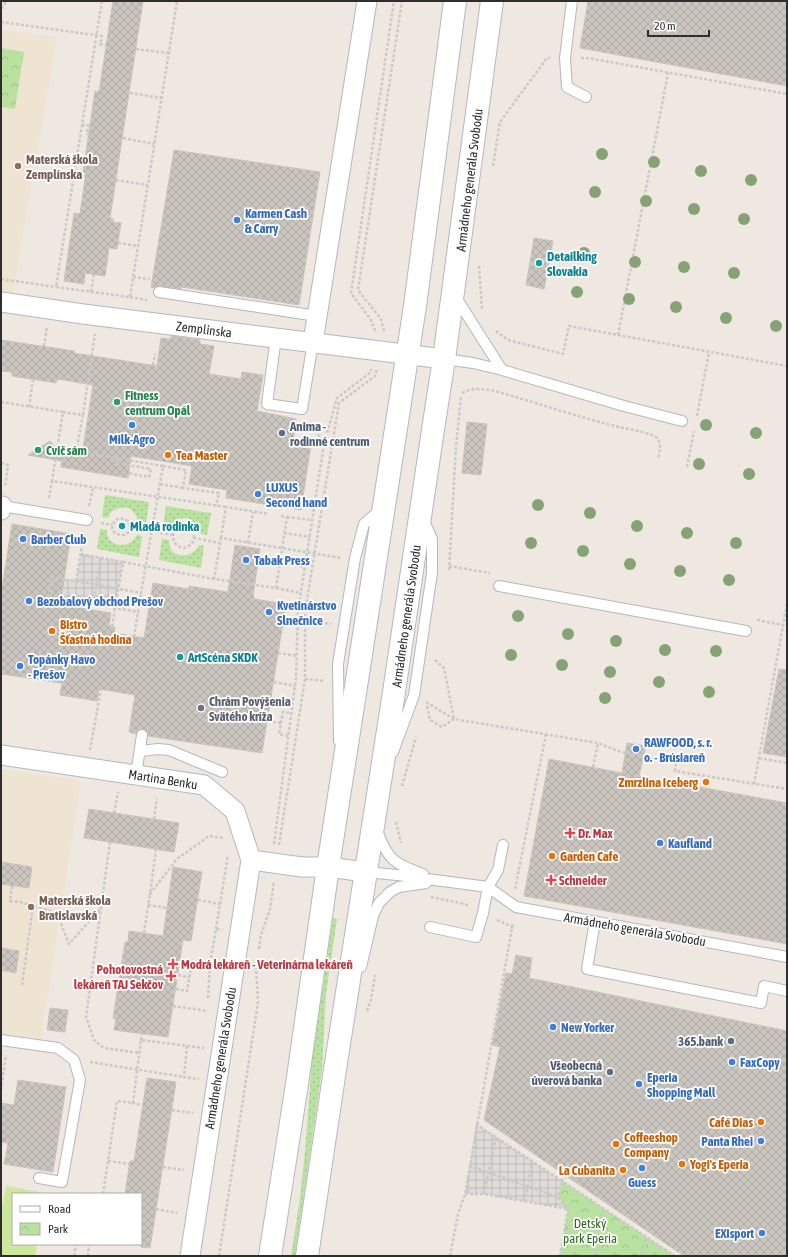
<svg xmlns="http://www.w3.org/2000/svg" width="788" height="1257" viewBox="0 0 788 1257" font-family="'Asap Condensed',sans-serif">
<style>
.education{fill:#efe4d2}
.grass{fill:url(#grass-dots)}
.park{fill:url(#park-crowns)}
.pitch{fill:#cbe89d}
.plaza{fill:url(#plaza-grid)}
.building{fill:url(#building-cross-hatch);stroke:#cac4ba}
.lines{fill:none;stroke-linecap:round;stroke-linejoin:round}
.lane-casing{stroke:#b4b7c0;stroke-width:12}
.street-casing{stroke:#b4b7c0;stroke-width:21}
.secondary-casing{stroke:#b4b7c0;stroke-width:24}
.path{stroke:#c9c9c9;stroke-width:2.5;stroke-dasharray:3 2;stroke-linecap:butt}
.lane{stroke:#fff;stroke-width:10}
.street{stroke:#fff;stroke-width:19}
.secondary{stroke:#fff;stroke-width:22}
.tree{fill:#86a376}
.education-dot{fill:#8d6e63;stroke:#fff;stroke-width:1.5}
.shop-dot{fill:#3f7fe0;stroke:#fff;stroke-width:1.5}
.culture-dot{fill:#0f9aa8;stroke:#fff;stroke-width:1.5}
.leisure-dot{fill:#2e9e5b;stroke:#fff;stroke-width:1.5}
.service-dot{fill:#5c6f8a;stroke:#fff;stroke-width:1.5}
.food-dot{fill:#e8710a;stroke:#fff;stroke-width:1.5}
.worship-dot{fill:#6b7280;stroke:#fff;stroke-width:1.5}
.health-dot{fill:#e0444e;stroke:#fff;stroke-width:1.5}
.labels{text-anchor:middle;stroke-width:3.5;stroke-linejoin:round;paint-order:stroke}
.education-label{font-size:13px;font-weight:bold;fill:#785e54;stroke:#fff;text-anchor:start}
.street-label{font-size:13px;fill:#2e2e2e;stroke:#fff}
.shop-label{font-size:13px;font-weight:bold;fill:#366cbe;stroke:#fff;text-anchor:start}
.culture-label{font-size:13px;font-weight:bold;fill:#0d838f;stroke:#fff;text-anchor:start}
.leisure-label{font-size:13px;font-weight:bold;fill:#27864d;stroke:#fff;text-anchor:start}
.service-label{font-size:13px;font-weight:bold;fill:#4e5e75;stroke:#fff;text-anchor:end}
.food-label{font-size:13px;font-weight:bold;fill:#c56008;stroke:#fff;text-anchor:start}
.worship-label{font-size:13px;font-weight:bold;fill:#5b616d;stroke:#fff;text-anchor:start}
.health-label{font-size:13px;font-weight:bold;fill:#be3a42;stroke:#fff;text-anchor:start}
.park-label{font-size:13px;fill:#306a1e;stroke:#fff}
</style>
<defs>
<pattern id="grass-dots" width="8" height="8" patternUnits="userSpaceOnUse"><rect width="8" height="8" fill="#b9e2a0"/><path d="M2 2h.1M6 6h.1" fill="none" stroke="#9fc28a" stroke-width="1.8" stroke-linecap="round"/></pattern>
<pattern id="park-crowns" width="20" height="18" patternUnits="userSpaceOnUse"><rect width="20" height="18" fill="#b9e2a0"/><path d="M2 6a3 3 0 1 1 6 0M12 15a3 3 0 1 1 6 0" fill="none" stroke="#9fc28a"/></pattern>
<pattern id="plaza-grid" width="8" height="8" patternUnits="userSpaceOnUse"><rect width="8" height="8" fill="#dedbd8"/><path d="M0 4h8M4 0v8" fill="none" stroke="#bfbcba"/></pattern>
<pattern id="building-cross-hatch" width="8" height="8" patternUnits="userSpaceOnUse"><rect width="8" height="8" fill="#cac6bf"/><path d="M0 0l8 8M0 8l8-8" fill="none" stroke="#aeaaa4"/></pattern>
</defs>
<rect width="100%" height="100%" fill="#eee8e1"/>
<path class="education" d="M 1,30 L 57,37 L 12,297 L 1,296 Z
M 1,769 L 81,781 L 41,1039 L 1,1033 Z"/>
<path class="grass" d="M 105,495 L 149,502 L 146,524 L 139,523 C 137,518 135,512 130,509 C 125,506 116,508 111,512 C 110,513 109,516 108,518 L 102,517 Z
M 166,506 L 211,513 L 207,535 L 201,534 C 194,517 180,511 169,529 L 163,528 Z
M 100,529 L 107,530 C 106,548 130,550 137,535 L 142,536 L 139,557 L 97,549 Z
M 162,539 L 169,540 C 168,559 192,560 199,545 L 204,546 L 201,568 L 159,560 Z
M 333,918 L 337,919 L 326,994 L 322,1070 L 295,1256 L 291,1256 L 300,1198 L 305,1151 L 312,1061 Z"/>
<path class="park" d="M 1,48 L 24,52 L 15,109 L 1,107 Z
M 562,1181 L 675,1256 L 560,1256 L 568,1209 L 558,1197 Z"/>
<path class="pitch" d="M 6,1186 L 45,1193 L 45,1194 L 13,1194 L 13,1244 L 37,1244 L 35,1256 L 1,1256 L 1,1213 Z"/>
<path class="plaza" d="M 81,554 L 123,562 L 115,608 L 49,596 L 52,577 L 76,581 Z
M 476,1124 L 562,1181 L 558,1197 L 568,1209 L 484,1194 L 465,1194 Z"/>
<path class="building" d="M 113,1 L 143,1 L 110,218 L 113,219 L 113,222 L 121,223 L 117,249 L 109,248 L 105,276 L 85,273 L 84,284 L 64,281 L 74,213 L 80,214 L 86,173 L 83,172 L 95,91 L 99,92 Z
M 588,1 L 787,1 L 787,86 L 580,48 Z
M 174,150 L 320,172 L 299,305 L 182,287 L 181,289 L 160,286 L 154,288 L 151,287 Z
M 534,238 L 553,241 L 544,289 L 526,285 Z
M 171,336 L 200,340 L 200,344 L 214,346 L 209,374 L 241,379 L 242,372 L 263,375 L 257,411 L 296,419 L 293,442 L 311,445 L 301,510 L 226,498 L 227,490 L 189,484 L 192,466 L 131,456 L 128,478 L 61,467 L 62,461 L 28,455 L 50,441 L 63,457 L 64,452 L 82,455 L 93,385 L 57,379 L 56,383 L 12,376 L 12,372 L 1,371 L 1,340 L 74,351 L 74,353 L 157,366 L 161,338 L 171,339 Z
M 467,422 L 487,424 L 481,475 L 462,473 Z
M 12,524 L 71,534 L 61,600 L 75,603 L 74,607 L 111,613 L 109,626 L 115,627 L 114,633 L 144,638 L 153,583 L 188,589 L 189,586 L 228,592 L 235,545 L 260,549 L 253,596 L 254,596 L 254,599 L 286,604 L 262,753 L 148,736 L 148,732 L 143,729 L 139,729 L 136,734 L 129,732 L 135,695 L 99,689 L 97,701 L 60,695 L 62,683 L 1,674 L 1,594 Z
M 779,669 L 787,670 L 787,757 L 763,753 Z
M 627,743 L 646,746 L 639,776 L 787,803 L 787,944 L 524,896 L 549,759 L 622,773 Z
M 89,809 L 179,823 L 174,852 L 84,838 Z
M 1,862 L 32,867 L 29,888 L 1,884 Z
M 173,867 L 202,872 L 191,941 L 183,940 L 168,1037 L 114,1030 L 116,1019 L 113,1018 L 125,942 L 128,942 L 129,931 L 163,936 Z
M 1,948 L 19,951 L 16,973 L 1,970 Z
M 516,955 L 532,958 L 529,978 L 787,1031 L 787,1256 L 684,1256 L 484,1120 L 500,1047 L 492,1045 L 506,973 L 512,974 Z
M 50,1008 L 68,1010 L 65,1032 L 47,1030 Z
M 147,1078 L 176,1082 L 150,1248 L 141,1247 L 141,1194 L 125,1194 L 130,1161 L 134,1161 Z
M 18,1080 L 66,1087 L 53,1172 L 4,1164 L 8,1143 L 1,1142 L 1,1103 L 14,1105 Z"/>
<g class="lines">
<defs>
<path id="lane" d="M 572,1 L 565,58 L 567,87 L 586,97
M 159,292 L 317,316
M 455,296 L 502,370
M 276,337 L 267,404 L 302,409 L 313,342
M 444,359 L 473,363 L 502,370 L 624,406 L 682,421
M 2,506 L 87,520
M 499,586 L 746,631
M 339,741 L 338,664 L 355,558 L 364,524 L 381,509
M 140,751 L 158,749 L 169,750 L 222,772
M 393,752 L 414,695 L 432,573 L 432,539 L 424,521
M 136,775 L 142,735
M 377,830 C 387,860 395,864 423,874
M 365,872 L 397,875 L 488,887 L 516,907 L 787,957
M 595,921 L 587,969 L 761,1003 L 764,986 L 787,991
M 430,927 L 476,937 L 483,913 L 488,887 L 498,870 L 503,845
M 361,967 L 373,916 L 379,903 L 390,892 L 399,887 L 426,883
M 1,1040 L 58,1048 L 74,1060 L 80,1080 L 62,1182 L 39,1178"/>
<path id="street" d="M 1,302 L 83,314 L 444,359
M 313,342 L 367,1
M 1,510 L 2,506
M 1,755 L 204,785 L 235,811 L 251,860 L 190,1256
M 251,860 L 302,867 L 328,867 L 365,872"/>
<path id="secondary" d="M 270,1256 L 297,1084 L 328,867 L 415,306 L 455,1
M 307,1256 L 336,1063 L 394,692 L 434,423 L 444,359 L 492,1"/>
</defs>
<use href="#lane" class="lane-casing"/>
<use href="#street" class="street-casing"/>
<use href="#secondary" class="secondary-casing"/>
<path class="path" d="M 102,1 L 56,287 L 130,297 L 177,1
M 1,9 L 7,1
M 1,22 L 102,36 L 100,44 L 106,45
M 136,49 L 168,53
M 581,58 L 588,58 L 787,94
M 130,93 L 161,98
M 82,125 L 88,125 L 87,134 L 92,134
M 123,138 L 154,144
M 493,166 L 500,122 L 547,58 L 550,58
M 74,173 L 86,176
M 116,180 L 147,185
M 118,243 L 138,246
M 479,266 L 482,309
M 133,277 L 150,279
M 1,279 L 56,287
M 91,292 L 94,274
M 130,297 L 147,300
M 375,331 L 371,320 L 351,293 L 394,1
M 384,331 L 381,319 L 358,290 L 402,1
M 496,331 L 508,340 L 563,354 L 569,326 L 787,366
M 618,335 L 668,73
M 44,346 L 47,327
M 153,365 L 155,354
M 462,393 C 473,387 483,389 495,391 C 537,403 578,417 619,427 C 627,429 653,433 657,438 C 662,444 660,452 658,458
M 1,402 L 63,412
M 29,407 L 33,380
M 83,415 L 95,334
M 697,416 L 709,352
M 310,422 L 324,444
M 57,449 L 52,481 L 226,507
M 76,452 L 83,415 L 63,412 L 57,449 L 83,453
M 117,459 L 116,463 L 151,469 L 149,477 L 128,473
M 1,463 L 8,465 L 5,487
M 163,466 L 186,470 L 183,488 L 219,493 L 216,506
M 687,467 L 694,431
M 160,484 L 183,488
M 49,498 L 52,481
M 89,506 L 93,487
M 281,516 L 287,517 L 276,588 L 214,579 L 221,538 C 261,545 301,551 341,558
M 287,517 L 312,520
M 101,523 L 112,525
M 130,527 L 129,532 L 124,535 C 118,535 115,534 112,529 C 113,519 120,516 128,521 L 130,527 L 173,535
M 284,533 L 310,537
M 194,538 C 193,525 184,524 174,531 C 169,549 190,554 194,538 L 220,543
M 221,538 L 226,507 L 269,514
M 248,543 L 253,512
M 81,554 L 123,562 L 112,626
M 123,562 L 214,579
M 280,563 L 305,567
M 449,566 L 490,573
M 449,570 L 456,446 L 461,397
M 76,581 L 141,593 L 163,466 L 91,454
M 276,588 L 301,593
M 49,596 L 138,612 L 141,593
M 307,602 L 332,606
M 93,604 L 101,558
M 45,617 L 52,577 L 76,581 L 84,534
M 284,618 L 298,621
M 305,620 L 331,624
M 757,620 L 783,625
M 66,627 L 67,620
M 68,632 L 70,621
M 134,637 L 138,612
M 278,653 L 297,656
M 435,660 L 444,668 L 454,719
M 305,679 L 324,681
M 274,682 L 295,686
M 426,702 L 454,719 L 598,743 L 621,752 L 676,763 L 675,771 L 787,789
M 427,706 L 430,720 L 442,727 L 454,719
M 268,721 L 281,723
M 288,736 L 279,734 L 283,712 L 291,713
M 90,750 L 101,689
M 759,758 L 787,763
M 593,767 L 598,743
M 754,784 L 787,604
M 402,786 L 416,737
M 114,813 L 118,792
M 154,819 L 157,798
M 396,822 L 401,843
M 110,842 L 86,1017 L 94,1040 L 104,1048 L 139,1053
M 274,844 L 296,678 L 298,611 L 324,444 L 337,398 L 371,372 L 371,369
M 279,845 L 305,679 L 305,612 L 339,403 L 375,376 L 377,369
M 156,849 L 150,894 L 177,859 L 209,836 L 224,838
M 12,886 L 10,901 L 20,902 L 57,913 L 69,944 L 101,908
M 515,889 L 546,734
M 431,897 L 465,904 L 469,906
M 198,900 L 220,904
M 148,905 L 167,908
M 497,920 L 513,927
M 216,929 L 228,855
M 144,933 L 150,894
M 259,949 L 261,935 L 270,909 L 274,882
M 180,960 L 210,964
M 178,975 L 189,977
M 22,985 L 33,906
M 176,989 L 187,991 L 192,961
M 208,998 L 210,964 L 216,929 L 222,930
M 173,1006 L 208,1011
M 367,1011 L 371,1000 L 375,975
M 141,1040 L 142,1034
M 187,1046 L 184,1077 L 199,1079
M 90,1062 L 184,1077
M 1,1090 L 6,1055
M 132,1103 L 142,1105
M 172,1110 L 193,1113
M 476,1124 L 562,1181 L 558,1197 L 568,1209 L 560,1256
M 108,1161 L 130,1164
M 469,1166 L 558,1197
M 163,1167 L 184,1170
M 566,1175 L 562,1181 L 675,1256
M 103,1194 L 117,1101 L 133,1103 L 141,1040 L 204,1048
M 465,1194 L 484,1194 L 568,1209
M 484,1194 L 496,1137
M 525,1202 L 532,1162
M 156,1209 L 177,1213
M 74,1256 L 76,1244
M 88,1256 L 89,1244
M 219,1256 L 258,1002 L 256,966
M 450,1256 L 458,1214 L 465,1194 L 513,922
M 594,1256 L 603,1209
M 642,1256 L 646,1237"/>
<use href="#lane" class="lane"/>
<use href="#street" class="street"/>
<use href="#secondary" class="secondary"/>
</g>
<g class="tree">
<circle cx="602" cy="154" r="6"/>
<circle cx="654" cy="162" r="6"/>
<circle cx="701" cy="171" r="6"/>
<circle cx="751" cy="180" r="6"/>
<circle cx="595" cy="192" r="6"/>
<circle cx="646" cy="201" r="6"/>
<circle cx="694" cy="209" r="6"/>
<circle cx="744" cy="219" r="6"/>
<circle cx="584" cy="253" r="6"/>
<circle cx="635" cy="262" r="6"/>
<circle cx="684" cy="267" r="6"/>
<circle cx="734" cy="273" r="6"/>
<circle cx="577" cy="292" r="6"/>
<circle cx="629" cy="299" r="6"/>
<circle cx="676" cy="307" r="6"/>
<circle cx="726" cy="318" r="6"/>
<circle cx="776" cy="326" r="6"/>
<circle cx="706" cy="425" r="6"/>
<circle cx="756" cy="433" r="6"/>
<circle cx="699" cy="464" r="6"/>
<circle cx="749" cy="474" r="6"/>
<circle cx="538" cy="505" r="6"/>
<circle cx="590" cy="513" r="6"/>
<circle cx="637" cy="526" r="6"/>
<circle cx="687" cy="533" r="6"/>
<circle cx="531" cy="543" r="6"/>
<circle cx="736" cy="543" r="6"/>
<circle cx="583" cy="551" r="6"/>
<circle cx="630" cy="564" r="6"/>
<circle cx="680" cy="571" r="6"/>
<circle cx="729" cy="580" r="6"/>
<circle cx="518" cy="616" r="6"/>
<circle cx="568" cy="634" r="6"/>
<circle cx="616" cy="641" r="6"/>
<circle cx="665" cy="650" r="6"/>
<circle cx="716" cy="651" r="6"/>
<circle cx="511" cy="655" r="6"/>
<circle cx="562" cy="665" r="6"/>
<circle cx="610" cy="672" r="6"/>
<circle cx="659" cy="682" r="6"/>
<circle cx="709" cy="692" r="6"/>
<circle cx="605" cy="698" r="6"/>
</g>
<g class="education-dot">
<circle cx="18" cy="166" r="4"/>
<circle cx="31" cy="907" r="4"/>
</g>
<g class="shop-dot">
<circle cx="237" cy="220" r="4"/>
<circle cx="132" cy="425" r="4"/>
<circle cx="258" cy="494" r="4"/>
<circle cx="23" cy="539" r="4"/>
<circle cx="246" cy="560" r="4"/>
<circle cx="29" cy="601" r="4"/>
<circle cx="269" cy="612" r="4"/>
<circle cx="20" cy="666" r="4"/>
<circle cx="636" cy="749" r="4"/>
<circle cx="660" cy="843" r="4"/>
<circle cx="553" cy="1027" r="4"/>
<circle cx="732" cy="1062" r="4"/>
<circle cx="639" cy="1084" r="4"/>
<circle cx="761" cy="1141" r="4"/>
<circle cx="642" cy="1168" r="4"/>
<circle cx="762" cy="1233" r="4"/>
</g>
<g class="culture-dot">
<circle cx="539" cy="263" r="4"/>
<circle cx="122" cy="526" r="4"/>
<circle cx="180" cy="657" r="4"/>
</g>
<g class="leisure-dot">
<circle cx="117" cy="402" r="4"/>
<circle cx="38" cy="450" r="4"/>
</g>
<g class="service-dot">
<circle cx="282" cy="433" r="4"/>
<circle cx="731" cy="1041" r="4"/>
<circle cx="610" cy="1072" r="4"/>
</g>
<g class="food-dot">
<circle cx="168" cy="455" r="4"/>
<circle cx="52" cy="631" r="4"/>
<circle cx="706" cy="782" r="4"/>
<circle cx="552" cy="856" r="4"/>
<circle cx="761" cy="1122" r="4"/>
<circle cx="616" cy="1144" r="4"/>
<circle cx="682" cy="1164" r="4"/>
<circle cx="623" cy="1170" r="4"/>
</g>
<circle class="worship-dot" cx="201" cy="708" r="4"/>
<g class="health-dot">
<path d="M568 827h4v4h4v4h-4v4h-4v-4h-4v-4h4z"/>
<path d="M549 874h4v4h4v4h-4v4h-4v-4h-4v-4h4z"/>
<path d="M171 958h4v4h4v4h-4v4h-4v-4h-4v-4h4z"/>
<path d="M169 970h4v4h4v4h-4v4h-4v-4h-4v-4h4z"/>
</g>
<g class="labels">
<g class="education-label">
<text x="26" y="164">Materská škola<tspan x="26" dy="15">Zemplínska</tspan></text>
<text x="39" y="905">Materská škola<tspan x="39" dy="15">Bratislavská</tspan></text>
</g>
<g class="street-label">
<text transform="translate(469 180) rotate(-83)" y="5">Armádneho generála Svobodu</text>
<text transform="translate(204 329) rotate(7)" y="5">Zemplínska</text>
<text transform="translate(406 616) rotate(-82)" y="5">Armádneho generála Svobodu</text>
<text transform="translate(163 779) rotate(9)" y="5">Martina Benku</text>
<text transform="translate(635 929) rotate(10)" y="5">Armádneho generála Svobodu</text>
<text transform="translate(220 1058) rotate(-81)" y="5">Armádneho generála Svobodu</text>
</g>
<g class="shop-label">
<text x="245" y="218">Karmen Cash<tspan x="245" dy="15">&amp; Carry</tspan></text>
<text x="132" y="444" text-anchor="middle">Milk-Agro</text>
<text x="266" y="492">LUXUS<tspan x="266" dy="15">Second hand</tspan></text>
<text x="31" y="544">Barber Club</text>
<text x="254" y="565">Tabak Press</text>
<text x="37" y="606">Bezobalový obchod Prešov</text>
<text x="277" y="610">Kvetinárstvo<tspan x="277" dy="15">Slnečnice</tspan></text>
<text x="28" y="664">Topánky Havo<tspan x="28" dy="15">- Prešov</tspan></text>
<text x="644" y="747">RAWFOOD, s. r.<tspan x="644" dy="15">o. - Brúsiareň</tspan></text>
<text x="668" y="848">Kaufland</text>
<text x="561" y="1032">New Yorker</text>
<text x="740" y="1067">FaxCopy</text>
<text x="647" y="1082">Eperia<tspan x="647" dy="15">Shopping Mall</tspan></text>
<text x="753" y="1146" text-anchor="end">Panta Rhei</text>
<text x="642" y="1187" text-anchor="middle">Guess</text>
<text x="754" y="1238" text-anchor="end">EXIsport</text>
</g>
<g class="culture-label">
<text x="547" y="261">Detailking<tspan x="547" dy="15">Slovakia</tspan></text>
<text x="130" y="531">Mladá rodinka</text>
<text x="188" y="662">ArtScéna SKDK</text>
</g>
<g class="leisure-label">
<text x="125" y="400">Fitness<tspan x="125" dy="15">centrum Opál</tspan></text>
<text x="46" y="455">Cvič sám</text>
</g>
<g class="service-label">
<text x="290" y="431" text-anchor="start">Anima -<tspan x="290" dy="15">rodinné centrum</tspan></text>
<text x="723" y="1046">365.bank</text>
<text x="602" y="1070">Všeobecná<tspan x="602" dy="15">úverová banka</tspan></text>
</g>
<g class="food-label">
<text x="176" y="460">Tea Master</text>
<text x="60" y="629">Bistro<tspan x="60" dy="15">Šťastná hodina</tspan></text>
<text x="698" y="787" text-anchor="end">Zmrzlina Iceberg</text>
<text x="560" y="861">Garden Cafe</text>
<text x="753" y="1127" text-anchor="end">Café Dias</text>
<text x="624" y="1142">Coffeeshop<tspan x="624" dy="15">Company</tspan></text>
<text x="690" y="1169">Yogi's Eperia</text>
<text x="615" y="1175" text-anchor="end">La Cubanita</text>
</g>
<g class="worship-label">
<text x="209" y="706">Chrám Povýšenia<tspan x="209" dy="15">Svätého kríža</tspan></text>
</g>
<g class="health-label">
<text x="578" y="838">Dr. Max</text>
<text x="559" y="885">Schneider</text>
<text x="181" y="969">Modrá lekáreň - Veterinárna lekáreň</text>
<text x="163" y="974" text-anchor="end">Pohotovostná<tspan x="163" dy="15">lekáreň TAJ Sekčov</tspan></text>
</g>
<g class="park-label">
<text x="590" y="1228">Detský<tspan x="590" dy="15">park Eperia</tspan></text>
</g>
</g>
<rect width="788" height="1257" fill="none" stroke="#2e2e2e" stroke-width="4"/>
<rect x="12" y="1193" width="130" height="52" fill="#ffffff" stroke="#ababab"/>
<rect x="20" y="1206" width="20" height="6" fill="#ffffff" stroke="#ababab"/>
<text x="48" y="1213" font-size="12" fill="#2e2e2e">Road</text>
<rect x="20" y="1223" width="20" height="12" fill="url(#park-crowns)" stroke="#ababab"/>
<text x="48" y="1233" font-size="12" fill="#2e2e2e">Park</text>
<path d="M648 30v6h61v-6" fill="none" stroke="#2e2e2e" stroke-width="2"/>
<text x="654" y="30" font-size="12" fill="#2e2e2e" stroke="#ffffff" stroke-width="3" paint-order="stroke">20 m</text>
</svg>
